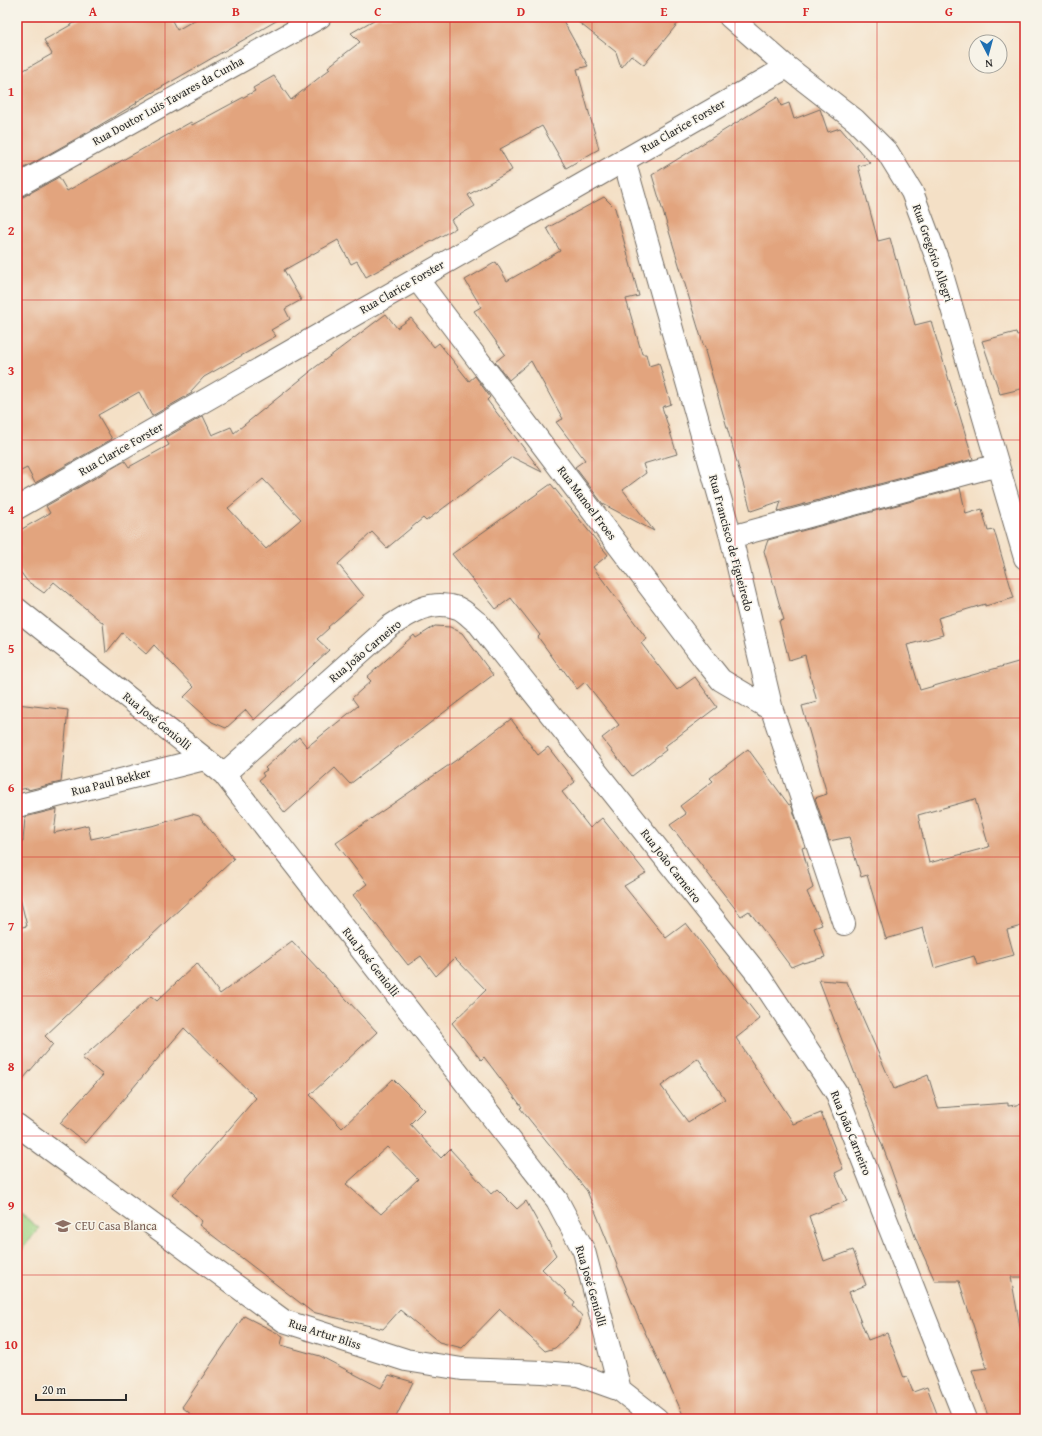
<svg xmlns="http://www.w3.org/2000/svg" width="1042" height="1436" viewBox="0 0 1042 1436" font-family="'Gentium Book Plus',serif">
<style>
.green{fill:#9fd383;stroke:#657f57}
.building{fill:#e2a47e;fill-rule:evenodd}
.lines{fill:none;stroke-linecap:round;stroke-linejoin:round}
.minor-casing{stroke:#716a61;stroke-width:24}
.minor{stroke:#fff;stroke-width:22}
.grid{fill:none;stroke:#d62828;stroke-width:1;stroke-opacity:0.55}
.labels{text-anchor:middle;stroke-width:3;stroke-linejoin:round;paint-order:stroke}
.street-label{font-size:12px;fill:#2b2b2b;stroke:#f7f3e8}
.education-label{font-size:12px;fill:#785e54;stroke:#f7f3e8;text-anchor:start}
.neatline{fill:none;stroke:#d62828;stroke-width:1.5}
.grid-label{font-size:13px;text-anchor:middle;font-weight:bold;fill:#d62828}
</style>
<rect width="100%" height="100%" fill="#f7f3e8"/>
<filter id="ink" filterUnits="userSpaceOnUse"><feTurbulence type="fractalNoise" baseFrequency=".025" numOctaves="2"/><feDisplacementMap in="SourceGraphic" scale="8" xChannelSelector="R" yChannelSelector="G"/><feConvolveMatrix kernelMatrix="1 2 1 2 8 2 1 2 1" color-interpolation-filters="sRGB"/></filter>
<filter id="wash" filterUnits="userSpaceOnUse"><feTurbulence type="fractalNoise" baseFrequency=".012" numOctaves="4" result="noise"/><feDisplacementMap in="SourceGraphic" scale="16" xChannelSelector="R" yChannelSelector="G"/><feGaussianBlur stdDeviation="0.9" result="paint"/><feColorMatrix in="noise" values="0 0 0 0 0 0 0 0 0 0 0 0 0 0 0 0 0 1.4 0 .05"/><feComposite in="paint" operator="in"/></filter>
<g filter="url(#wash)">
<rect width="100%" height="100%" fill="#f4e0c6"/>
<path class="green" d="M 17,1211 L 39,1228 L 17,1256 Z"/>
<g id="blocks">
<path class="building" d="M 85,17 L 170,17 L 177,30 L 200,17 L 283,17 L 136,102 L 137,103 L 90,131 L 17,172 L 17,74 L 52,54 L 44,40 Z
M 379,17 L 561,17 L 588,66 L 577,69 L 599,149 L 566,168 L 542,126 L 500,149 L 512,170 L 468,195 L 475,206 L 451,220 L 456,228 L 366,277 L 357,261 L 351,264 L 338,240 L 284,270 L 301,300 L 285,309 L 290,319 L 271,330 L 276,336 L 204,377 L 191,391 L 192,393 L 152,416 L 139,392 L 98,415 L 112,439 L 35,483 L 27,468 L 17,473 L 17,198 L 23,197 L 59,177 L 67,191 L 191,122 L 192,125 L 255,91 L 253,88 L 274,76 L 291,100 L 330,69 L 328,67 L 360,42 L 351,33 Z
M 572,17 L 683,17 L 644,65 L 631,55 L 621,67 L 616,52 Z
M 778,97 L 781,106 L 789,103 L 794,119 L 820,109 L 828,132 L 840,128 L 870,163 L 858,166 L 878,241 L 890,238 L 896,260 L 897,259 L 915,325 L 931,321 L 973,459 L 778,511 L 781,501 L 751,511 L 705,351 L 707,351 L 703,344 L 652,175 Z
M 604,197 L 615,208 L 639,296 L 626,299 L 642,354 L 646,354 L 649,366 L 659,363 L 671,404 L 662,407 L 677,454 L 643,464 L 646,473 L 623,490 L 654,531 L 603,504 L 575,467 L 585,460 L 556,422 L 563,419 L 531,361 L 509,380 L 495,362 L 505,354 L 474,311 L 481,307 L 465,280 L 496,262 L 507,281 L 560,251 L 547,228 Z
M 386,314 L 397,328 L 411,318 L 434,347 L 439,343 L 469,381 L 475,376 L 490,397 L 487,400 L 542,472 L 512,457 L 426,521 L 423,518 L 387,548 L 372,532 L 338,564 L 364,596 L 328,627 L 329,628 L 317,639 L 329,650 L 254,720 L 246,710 L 226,728 L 212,722 L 184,697 L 194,687 L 154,645 L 146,654 L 122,633 L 106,653 L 103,623 L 54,582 L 44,593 L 27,581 L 17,567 L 17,533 L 22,529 L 50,513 L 46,506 L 125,461 L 129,467 L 169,445 L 165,438 L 203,416 L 212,435 L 231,427 L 234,433 L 310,372 L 309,372 ZM 263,479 L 301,519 L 266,549 L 228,508 Z
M 1016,332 L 1017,335 L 1025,333 L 1025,388 L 1000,394 L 982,341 Z
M 551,484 L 608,555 L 593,567 L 647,639 L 641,643 L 677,690 L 695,677 L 717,707 L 664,747 L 666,750 L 632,776 L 602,738 L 619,725 L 585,682 L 577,689 L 562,668 L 561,669 L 538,637 L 540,635 L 511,598 L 496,609 L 452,554 Z
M 960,488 L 966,514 L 982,509 L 988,531 L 994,530 L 1014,598 L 985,606 L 985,604 L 938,618 L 943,635 L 907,645 L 920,690 L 1025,660 L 1025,925 L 1007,930 L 1014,955 L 977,965 L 974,956 L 934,968 L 923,928 L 886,939 L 867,875 L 861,877 L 849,837 L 829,841 L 815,798 L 827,794 L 802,706 L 817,702 L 805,655 L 789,660 L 779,621 L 784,620 L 764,551 L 768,540 ZM 975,799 L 989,847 L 929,863 L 918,815 Z
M 435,626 L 450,627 L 462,633 L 493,675 L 350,784 L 335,768 L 285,813 L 259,780 L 264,776 L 262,773 L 267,770 L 265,768 L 299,737 L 307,747 L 358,706 L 352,698 L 371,681 L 367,677 L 414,635 L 416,638 Z
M 17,704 L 68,710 L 61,782 L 28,790 L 28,788 L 17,790 Z
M 511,719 L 538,755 L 548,747 L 575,782 L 562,792 L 590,828 L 602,818 L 646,873 L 624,886 L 666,938 L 686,923 L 760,1019 L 736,1038 L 793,1124 L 821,1113 L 843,1169 L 835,1173 L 847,1201 L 809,1216 L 824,1261 L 853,1250 L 866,1285 L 849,1292 L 868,1340 L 887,1333 L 904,1378 L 907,1377 L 913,1392 L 927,1387 L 939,1419 L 685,1419 L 638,1317 L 587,1191 L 520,1108 L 522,1107 L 484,1057 L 481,1060 L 452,1023 L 486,990 L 455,958 L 436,976 L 421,956 L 408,965 L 353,895 L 367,884 L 336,843 L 465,754 ZM 698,1058 L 725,1099 L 688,1122 L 661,1086 Z
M 748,749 L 789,805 L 791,804 L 805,847 L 802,848 L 813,888 L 807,892 L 822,925 L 814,928 L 825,957 L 803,963 L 803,962 L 791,967 L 749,911 L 741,916 L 670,825 L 686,814 L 680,806 L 713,781 L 710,778 Z
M 57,809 L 54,833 L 88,825 L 91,839 L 156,825 L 192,814 L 199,816 L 234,859 L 168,920 L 45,1036 L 53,1044 L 17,1086 L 17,928 L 27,926 L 17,886 L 17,842 L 23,841 L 25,817 Z
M 292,941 L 377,1032 L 310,1095 L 342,1128 L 393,1079 L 424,1110 L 410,1124 L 441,1158 L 450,1149 L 491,1194 L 497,1189 L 517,1209 L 526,1201 L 556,1255 L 542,1269 L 567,1293 L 565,1294 L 575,1303 L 573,1306 L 582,1316 L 579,1326 L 555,1348 L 545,1351 L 500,1309 L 462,1348 L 439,1342 L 400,1310 L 383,1329 L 312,1312 L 199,1225 L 202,1221 L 172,1195 L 256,1098 L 184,1028 L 86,1143 L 60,1123 L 103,1075 L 82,1058 L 151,996 L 157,1001 L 197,963 L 220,994 ZM 387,1147 L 418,1179 L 381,1214 L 346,1184 Z
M 819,980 L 847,982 L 894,1089 L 928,1075 L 938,1108 L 1008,1103 L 1008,1106 L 1025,1104 L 1025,1277 L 1011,1277 L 1025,1354 L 1025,1419 L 989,1419 L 972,1370 L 987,1368 L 959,1281 L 935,1281 L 916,1239 L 887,1158 Z
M 244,1316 L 283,1336 L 281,1345 L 320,1356 L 381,1388 L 389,1375 L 413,1382 L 395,1419 L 197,1419 L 182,1407 Z"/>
</g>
</g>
<g filter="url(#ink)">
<use href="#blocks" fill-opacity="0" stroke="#716a61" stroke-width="1"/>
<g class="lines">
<defs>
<path id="minor" d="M 730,17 L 787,67 L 855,120 L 888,153 L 912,192 L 939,264 L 1025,558
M 624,160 L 731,537 L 772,710 L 844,924
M 17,186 L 320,17
M 417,279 L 705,660 L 721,680 L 772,710
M 17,508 L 787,67
M 731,537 L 998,465
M 17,609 L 224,774 L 557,1200 L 584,1251 L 620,1390
M 224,774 L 389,627 C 411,612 431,599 458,608 C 465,611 472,619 478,623 L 759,976 L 836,1092 L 965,1419
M 17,806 L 204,759
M 17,1125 L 284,1321 L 406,1360 L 462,1369 L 542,1372 L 578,1375 L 620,1390 L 657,1419"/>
</defs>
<use href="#minor" class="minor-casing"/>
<use href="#minor" class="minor"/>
</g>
</g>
<path class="grid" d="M 165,17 L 165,1419M 307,17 L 307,1419M 450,17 L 450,1419M 592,17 L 592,1419M 735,17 L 735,1419M 877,17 L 877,1419M 17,161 L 1025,161M 17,300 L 1025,300M 17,440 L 1025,440M 17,579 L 1025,579M 17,718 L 1025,718M 17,857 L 1025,857M 17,996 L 1025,996M 17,1136 L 1025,1136M 17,1275 L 1025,1275"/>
<defs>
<symbol id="school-bare" viewBox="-9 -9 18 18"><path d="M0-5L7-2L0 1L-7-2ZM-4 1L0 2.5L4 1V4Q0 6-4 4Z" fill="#8d6e63" stroke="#f7f3e8" stroke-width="2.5" paint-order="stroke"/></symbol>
</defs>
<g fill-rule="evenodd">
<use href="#school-bare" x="52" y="1215" width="22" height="22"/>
</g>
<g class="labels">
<g class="street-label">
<text transform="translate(168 101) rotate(-29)" y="4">Rua Doutor Luis Tavares da Cunha</text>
<text transform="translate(683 126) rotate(-30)" y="4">Rua Clarice Forster</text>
<text transform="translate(933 253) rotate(71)" y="4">Rua Gregório Allegri</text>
<text transform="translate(402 287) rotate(-30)" y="4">Rua Clarice Forster</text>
<text transform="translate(121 449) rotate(-30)" y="4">Rua Clarice Forster</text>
<text transform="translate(587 503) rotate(53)" y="4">Rua Manoel Froes</text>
<text transform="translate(731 543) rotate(75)" y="4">Rua Francisco de Figueiredo</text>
<text transform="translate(365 651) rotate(-40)" y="4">Rua João Carneiro</text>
<text transform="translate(157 721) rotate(39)" y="4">Rua José Geniolli</text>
<text transform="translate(111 782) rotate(-14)" y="4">Rua Paul Bekker</text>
<text transform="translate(671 866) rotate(52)" y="4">Rua João Carneiro</text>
<text transform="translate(371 962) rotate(52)" y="4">Rua José Geniolli</text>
<text transform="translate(851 1133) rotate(68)" y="4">Rua João Carneiro</text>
<text transform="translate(591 1286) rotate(74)" y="4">Rua José Geniolli</text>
<text transform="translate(325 1334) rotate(18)" y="4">Rua Artur Bliss</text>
</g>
<g class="education-label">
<text x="75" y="1230">CEU Casa Blanca</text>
</g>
</g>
<rect width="1042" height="1436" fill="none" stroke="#f7f3e8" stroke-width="44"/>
<g transform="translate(988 54) rotate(174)"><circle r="19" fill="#f7f3e8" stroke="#a5a39c"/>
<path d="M0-3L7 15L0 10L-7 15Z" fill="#1f6fb2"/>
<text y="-6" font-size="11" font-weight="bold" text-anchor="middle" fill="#2b2b2b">N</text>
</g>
<path d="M36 1394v6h90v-6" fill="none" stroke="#2b2b2b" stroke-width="2"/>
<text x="42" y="1394" font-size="12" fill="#2b2b2b" stroke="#f7f3e8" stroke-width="3" paint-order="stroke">20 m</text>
<rect x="22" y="22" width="998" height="1392" class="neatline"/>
<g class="grid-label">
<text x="93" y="16">A</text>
<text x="236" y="16">B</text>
<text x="378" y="16">C</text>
<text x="521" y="16">D</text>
<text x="664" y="16">E</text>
<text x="806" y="16">F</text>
<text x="949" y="16">G</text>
<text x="11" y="96">1</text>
<text x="11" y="235">2</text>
<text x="11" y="375">3</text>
<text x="11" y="514">4</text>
<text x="11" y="653">5</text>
<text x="11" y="792">6</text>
<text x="11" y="931">7</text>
<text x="11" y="1071">8</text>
<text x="11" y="1210">9</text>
<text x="11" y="1349">10</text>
</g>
</svg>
